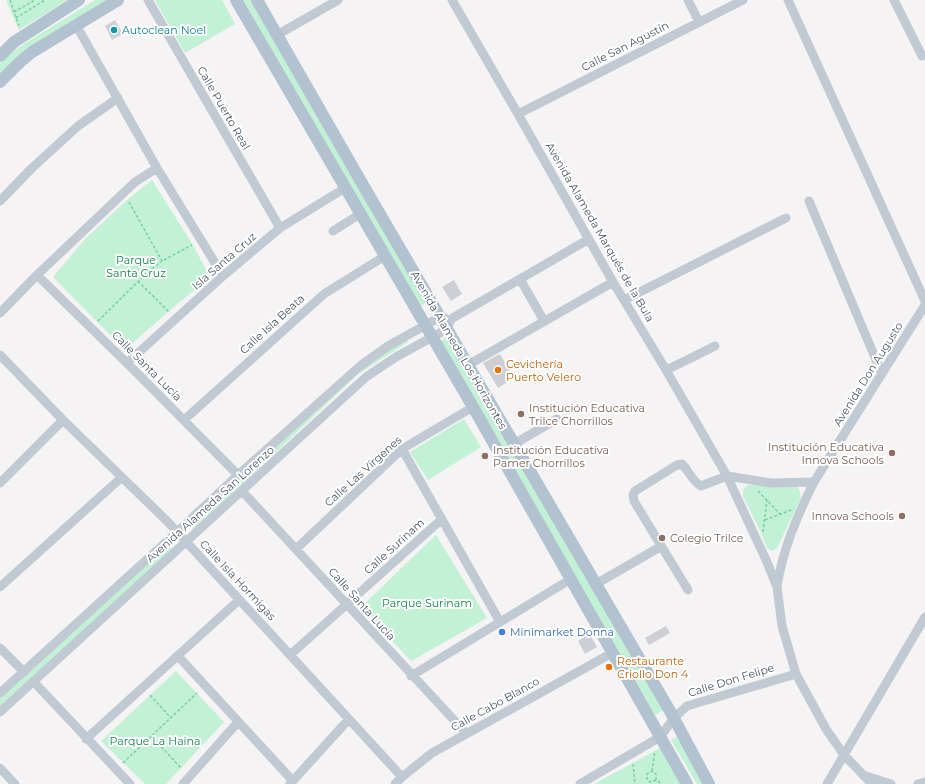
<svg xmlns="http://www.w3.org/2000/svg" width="925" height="784" viewBox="0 0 925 784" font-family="Montserrat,sans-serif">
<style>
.green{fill:#c3f1d5}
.building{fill:#cdcfd5}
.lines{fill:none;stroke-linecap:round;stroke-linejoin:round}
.path{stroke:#7ad0a6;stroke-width:1.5;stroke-dasharray:3 2;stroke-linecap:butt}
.minor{stroke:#c1cad2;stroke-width:9}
.major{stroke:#b3c2d1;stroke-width:12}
.culture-dot{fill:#0f9aa8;stroke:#fff;stroke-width:1.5}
.food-dot{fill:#e8710a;stroke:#fff;stroke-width:1.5}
.education-dot{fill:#8d6e63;stroke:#fff;stroke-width:1.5}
.shop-dot{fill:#3f7fe0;stroke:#fff;stroke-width:1.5}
.labels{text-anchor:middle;stroke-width:4;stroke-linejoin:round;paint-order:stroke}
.culture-label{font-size:11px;fill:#0d838f;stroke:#fff;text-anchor:start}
.street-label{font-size:11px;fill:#4a5661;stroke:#fff}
.park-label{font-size:11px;fill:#17864f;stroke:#fff}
.food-label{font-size:11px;fill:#c56008;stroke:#fff;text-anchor:start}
.education-label{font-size:11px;fill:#785e54;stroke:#fff;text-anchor:start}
.shop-label{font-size:11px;fill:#366cbe;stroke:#fff;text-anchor:start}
</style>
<rect width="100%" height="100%" fill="#f5f3f3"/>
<path class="green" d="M 6,0 L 68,0 L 19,30 Z
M 95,0 L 117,0 L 0,77 L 0,63 L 19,47 Z
M 155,0 L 222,0 L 235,24 L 185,53 Z
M 240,0 L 251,0 L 427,302 L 419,307 Z
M 152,180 L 193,245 L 210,277 L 169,311 L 125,350 L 53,277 L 85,239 L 127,200 Z
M 447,337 L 664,710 L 655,715 L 439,342 Z
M 406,338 L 408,342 L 357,375 L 194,530 L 190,524 L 354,373 Z
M 464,419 L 481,447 L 428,480 L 410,452 Z
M 747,485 L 797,486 C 800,491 801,494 800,500 L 777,548 L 772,551 L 767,548 L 761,533 L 743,496 L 743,490 Z
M 436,535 L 487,618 L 411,661 L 361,607 Z
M 169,544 L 173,549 L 0,706 L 0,698 Z
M 176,671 L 224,722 L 166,784 L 145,784 L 101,741 Z
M 678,736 L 705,784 L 697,784 L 671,740 Z
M 660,748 L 681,784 L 594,784 Z"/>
<path class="building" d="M 115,20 L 123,34 L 112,40 L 105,26 Z
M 454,280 L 462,294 L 451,301 L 442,287 Z
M 500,354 L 514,378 L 498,388 L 483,363 Z
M 666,626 L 670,633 L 649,645 L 645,638 Z
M 590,634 L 597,647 L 585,654 L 578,641 Z"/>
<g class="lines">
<path class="path" d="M 10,0 L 19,26
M 14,12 L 35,0
M 16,18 L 45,0
M 129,202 L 162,261
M 138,281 L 170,313
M 98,321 L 149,271 L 162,261 L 192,245
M 758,491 L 780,514
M 765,520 L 791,510
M 763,532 L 767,500
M 150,695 L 170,717
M 151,736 L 181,768
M 123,763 L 197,693
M 633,764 L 635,784
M 652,771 L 655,751
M 656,780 L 650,782 L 647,780 L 647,774 L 652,771 L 656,774 L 656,780 L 662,784"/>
<path class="minor" d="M 148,0 L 280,228
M 452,0 L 518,114 L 613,282 L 666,370 L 727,476 L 767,562 L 777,587 L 782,626 L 796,674 L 826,729 L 844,755 L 872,784
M 688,0 L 699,22
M 788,0 L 925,301
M 894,0 L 922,56
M 76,25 L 157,168 L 223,276
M 277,35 L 338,0
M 518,114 L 743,0
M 0,201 L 32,168 L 78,126 L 118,98
M 809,201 L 882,374
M 333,231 L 360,214
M 37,275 L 137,373 L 238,475
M 520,279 L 544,321
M 624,300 L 786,218
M 0,313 L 37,275 L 135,182 L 157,168
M 0,355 L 63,420 L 169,523 L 402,777
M 127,363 L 223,276 L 280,228 L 345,188
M 468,365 L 613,282
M 666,370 L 685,361 L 715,346
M 184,420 L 324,294 L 385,256
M 514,444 L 557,419
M 402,449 L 500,622
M 0,483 L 63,420
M 242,491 L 466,733
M 296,549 L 402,449 L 473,407
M 596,584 L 660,547
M 777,586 C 783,549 797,516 814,482 L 925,305
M 0,587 L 122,477
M 688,590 L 634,501 L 633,495 L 635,491 L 677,465 L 682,464 C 689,471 692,481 701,486 L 727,476 L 771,483 L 814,482
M 0,648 L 24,672
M 290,655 L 442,519
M 178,656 L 293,781
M 411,676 L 571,579
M 33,681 L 130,784
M 0,693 L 177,532 L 238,475 L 360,366 L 388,346 L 440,317 L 445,318
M 0,712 L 366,377 L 396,357 L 447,329 L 451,319 L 589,239
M 86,739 L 239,600
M 0,768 L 15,784
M 866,776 L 891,784
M 183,784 L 238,722
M 290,784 L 349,719
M 395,784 L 402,777 L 432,753 L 612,653
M 580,784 L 660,737 L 674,718 L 687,706 L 796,674
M 827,784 L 925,617
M 918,784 L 925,782"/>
<path class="major" d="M 236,0 L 473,407 L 687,784
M 257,0 L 363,185 L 670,711 L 709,784
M 0,56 L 14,42 L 79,0
M 0,82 L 20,62 L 32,52 L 118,0"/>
</g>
<circle class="culture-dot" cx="114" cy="30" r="4"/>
<g class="food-dot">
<circle cx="498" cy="370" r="4"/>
<circle cx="609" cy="667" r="4"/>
</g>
<g class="education-dot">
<circle cx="521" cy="414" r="4"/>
<circle cx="892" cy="453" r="4"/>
<circle cx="485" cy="456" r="4"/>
<circle cx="902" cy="516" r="4"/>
<circle cx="662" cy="538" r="4"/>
</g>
<circle class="shop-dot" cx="502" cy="632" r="4"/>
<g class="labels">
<g class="culture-label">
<text x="122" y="34">Autoclean Noel</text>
</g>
<g class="street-label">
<text transform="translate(625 46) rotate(-27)" y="4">Calle San Agustín</text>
<text transform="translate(224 108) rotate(60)" y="4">Calle Puerto Real</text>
<text transform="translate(600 232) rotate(60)" y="4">Avenida Alameda Marqués de la Bula</text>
<text transform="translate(224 261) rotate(-41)" y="4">Isla Santa Cruz</text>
<text transform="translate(272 324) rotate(-42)" y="4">Calle Isla Beata</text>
<text transform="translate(459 350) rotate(60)" y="4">Avenida Alameda Los Horizontes</text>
<text transform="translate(147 366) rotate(45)" y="4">Calle Santa Lucía</text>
<text transform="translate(868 374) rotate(-58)" y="4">Avenida Don Augusto</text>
<text transform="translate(363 471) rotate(-42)" y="4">Calle Las Vírgenes</text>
<text transform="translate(210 504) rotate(-42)" y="4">Avenida Alameda San Lorenzo</text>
<text transform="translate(394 546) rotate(-42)" y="4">Calle Surinam</text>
<text transform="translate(238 580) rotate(47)" y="4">Calle Isla Hormigas</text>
<text transform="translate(362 604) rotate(48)" y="4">Calle Santa Lucía</text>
<text transform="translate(731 680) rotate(-17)" y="4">Calle Don Felipe</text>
<text transform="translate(495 704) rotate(-29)" y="4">Calle Cabo Blanco</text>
</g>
<g class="park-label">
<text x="136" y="264">Parque<tspan x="136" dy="13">Santa Cruz</tspan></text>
<text x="427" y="607">Parque Surinam</text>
<text x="155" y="745">Parque La Haina</text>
</g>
<g class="food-label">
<text x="506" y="368">Cevichería<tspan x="506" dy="13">Puerto Velero</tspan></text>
<text x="617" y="665">Restaurante<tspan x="617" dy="13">Criollo Don 4</tspan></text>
</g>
<g class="education-label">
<text x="529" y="412">Institución Educativa<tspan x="529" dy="13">Trilce Chorrillos</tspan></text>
<text x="884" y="451" text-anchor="end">Institución Educativa<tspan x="884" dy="13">Innova Schools</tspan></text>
<text x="493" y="454">Institución Educativa<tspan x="493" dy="13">Pamer Chorrillos</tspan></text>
<text x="894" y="520" text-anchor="end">Innova Schools</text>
<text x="670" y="542">Colegio Trilce</text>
</g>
<g class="shop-label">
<text x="510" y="636">Minimarket Donna</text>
</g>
</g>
</svg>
